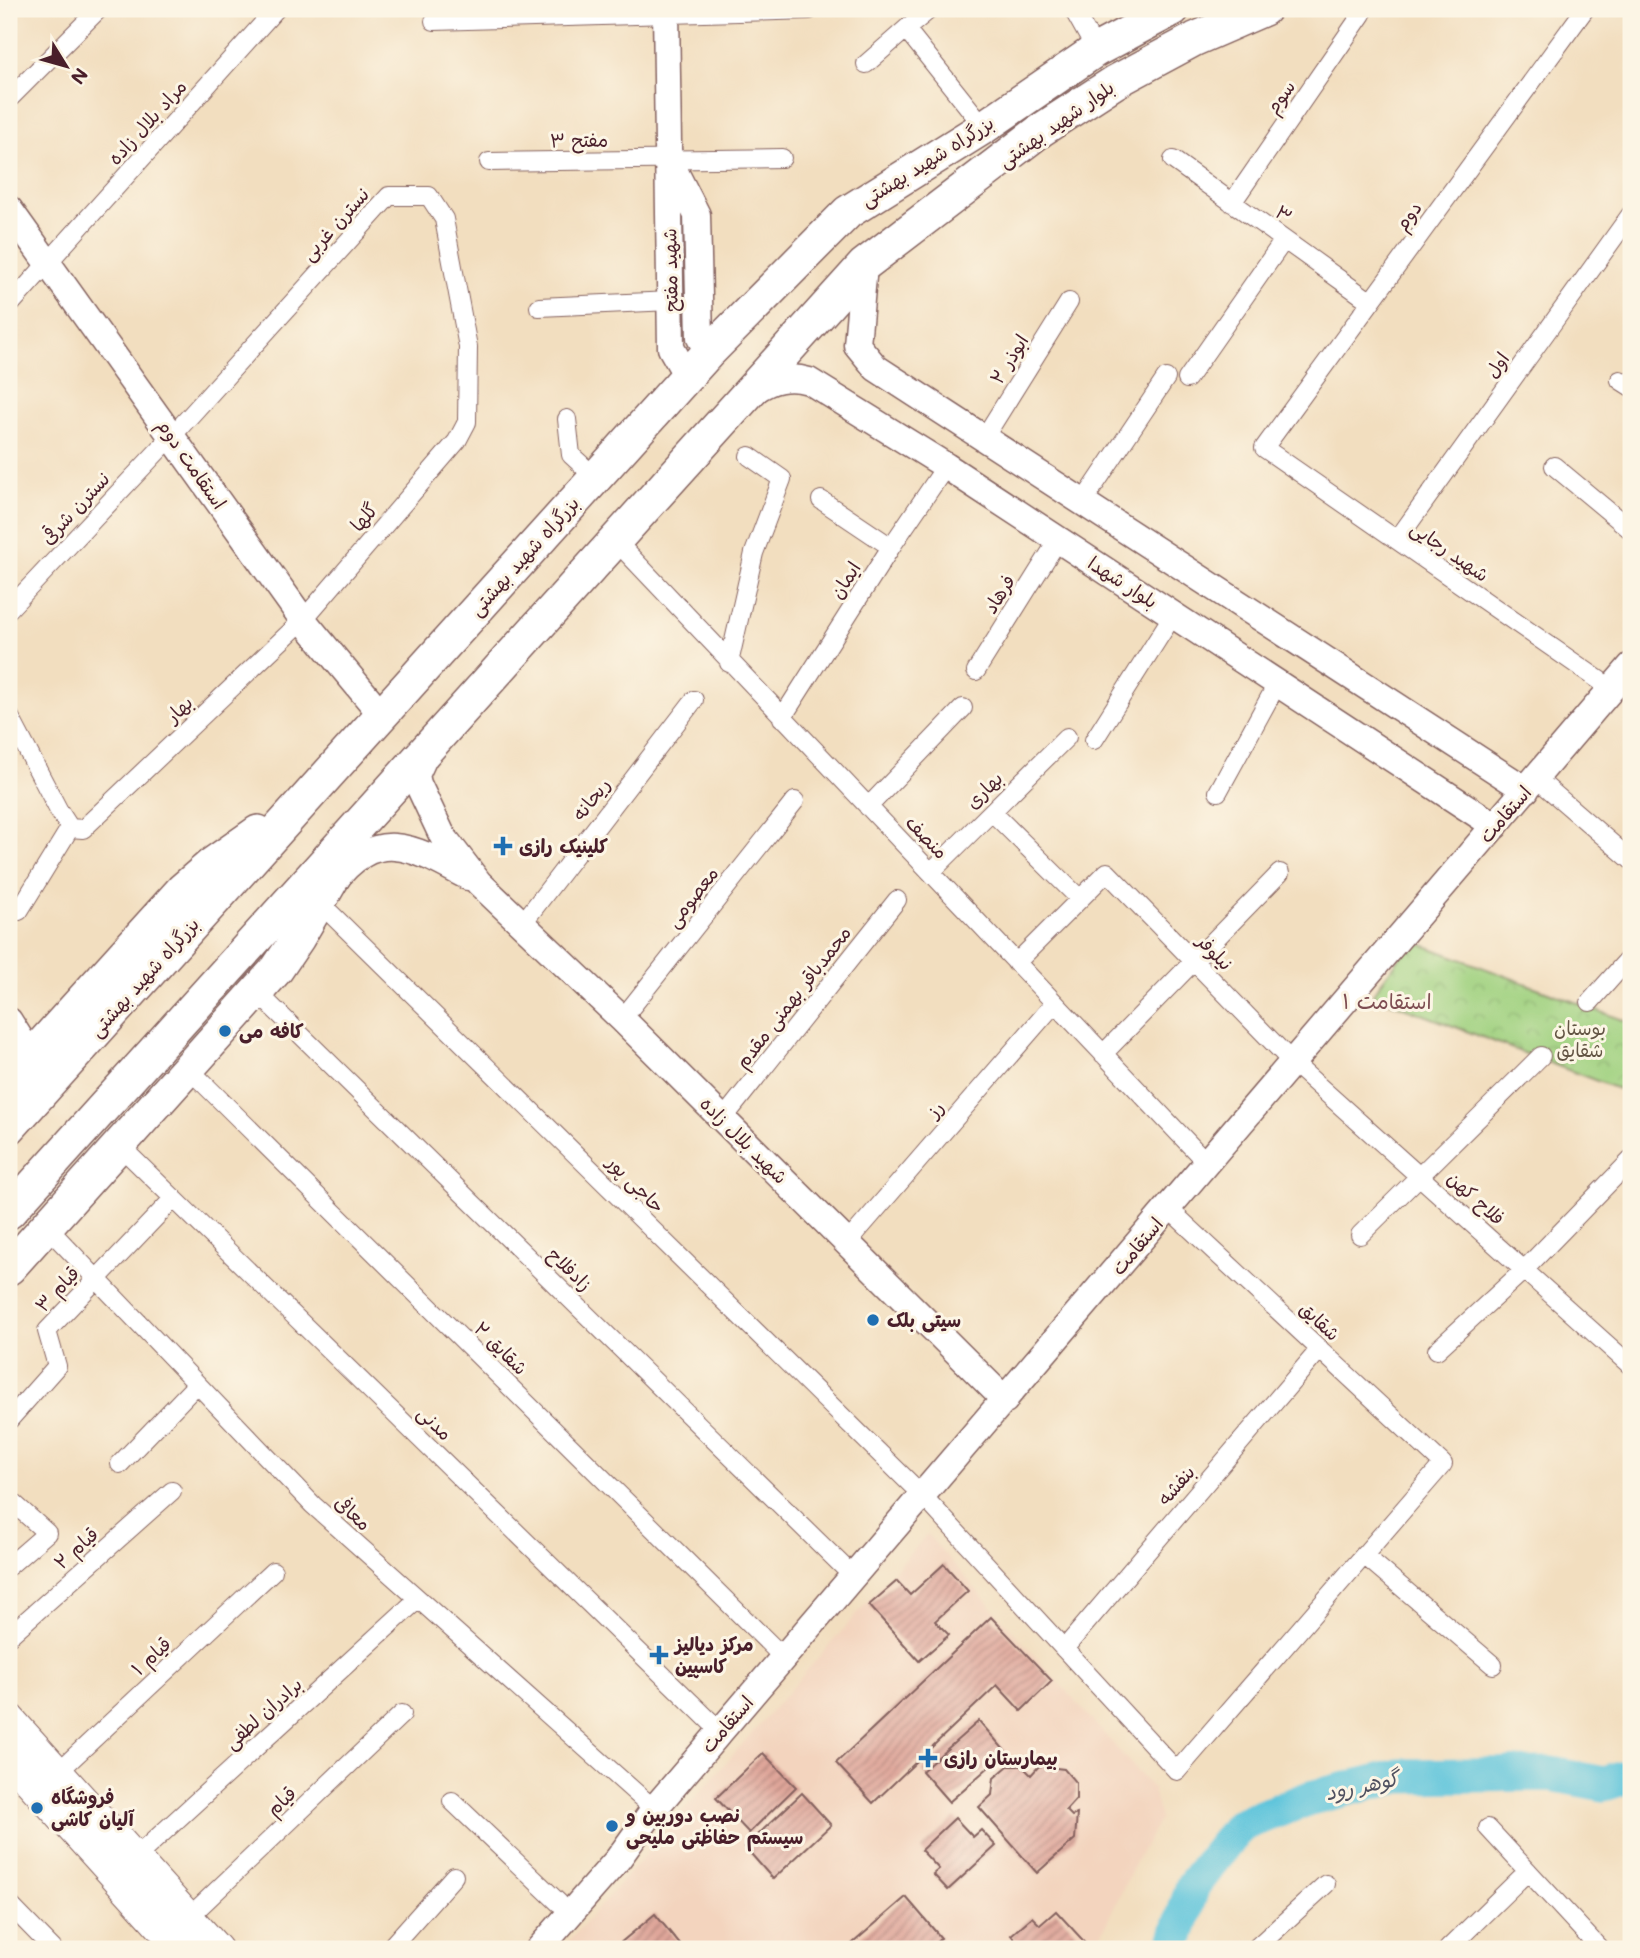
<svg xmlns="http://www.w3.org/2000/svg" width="1640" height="1958" viewBox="0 0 1640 1958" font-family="Mali,'Playpen Sans Arabic',sans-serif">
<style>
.built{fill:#f3d4be}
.park{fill:url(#park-crowns);stroke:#767856;stroke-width:2}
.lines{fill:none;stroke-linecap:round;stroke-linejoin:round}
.river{stroke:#5dc4db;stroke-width:35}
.building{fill:url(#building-hatch)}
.street-casing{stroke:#85625f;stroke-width:20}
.secondary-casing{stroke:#85625f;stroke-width:29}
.primary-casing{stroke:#85625f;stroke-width:32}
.highway-casing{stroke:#85625f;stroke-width:36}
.street{stroke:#fff;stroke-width:18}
.secondary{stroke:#fff;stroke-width:26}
.primary{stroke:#fff;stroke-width:30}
.highway{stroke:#fff;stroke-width:33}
.poi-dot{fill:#1f6fb2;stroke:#fcf5e5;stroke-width:2.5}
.labels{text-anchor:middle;stroke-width:6;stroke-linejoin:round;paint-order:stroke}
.street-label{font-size:19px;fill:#4a1f2b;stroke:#fcf5e5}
.poi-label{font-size:19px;font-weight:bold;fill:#4a1f2b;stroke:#fcf5e5;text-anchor:start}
.park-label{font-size:19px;fill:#645545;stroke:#fcf5e5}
.neighbourhood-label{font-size:21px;fill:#7e4e52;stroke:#fcf5e5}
.water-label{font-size:21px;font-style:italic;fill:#505160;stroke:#fcf5e5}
</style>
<defs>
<pattern id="park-crowns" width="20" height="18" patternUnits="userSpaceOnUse" patternTransform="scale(1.75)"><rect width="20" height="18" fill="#a1d281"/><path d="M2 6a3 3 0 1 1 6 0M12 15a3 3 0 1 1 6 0" fill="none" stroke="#8cb470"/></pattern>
<pattern id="building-hatch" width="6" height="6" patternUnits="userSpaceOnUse" patternTransform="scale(1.75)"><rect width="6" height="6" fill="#dfa69a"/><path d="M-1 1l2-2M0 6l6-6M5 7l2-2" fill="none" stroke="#b7877e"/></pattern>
</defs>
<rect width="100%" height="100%" fill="#fcf5e5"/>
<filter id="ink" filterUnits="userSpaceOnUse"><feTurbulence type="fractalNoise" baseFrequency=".0143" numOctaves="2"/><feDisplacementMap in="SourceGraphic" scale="14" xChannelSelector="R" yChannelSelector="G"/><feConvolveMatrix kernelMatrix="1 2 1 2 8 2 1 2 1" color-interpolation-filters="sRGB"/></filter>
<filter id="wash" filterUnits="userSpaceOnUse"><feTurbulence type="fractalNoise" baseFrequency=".00686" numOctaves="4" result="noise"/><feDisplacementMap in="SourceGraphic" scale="28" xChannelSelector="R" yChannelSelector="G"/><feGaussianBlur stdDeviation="1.57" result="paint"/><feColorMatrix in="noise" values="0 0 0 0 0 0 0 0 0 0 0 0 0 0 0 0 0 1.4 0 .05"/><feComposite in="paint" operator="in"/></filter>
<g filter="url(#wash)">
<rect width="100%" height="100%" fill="#f2debf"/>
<path class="built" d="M 927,1534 L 1153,1789 L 1160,1818 L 1134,1865 L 1094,1949 L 562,1949 Z"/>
<path class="park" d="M 1412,941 L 1631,1023 L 1631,1094 L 1372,995 Z"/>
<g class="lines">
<path class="river" d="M 1173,1949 L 1193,1885 L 1240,1825 L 1310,1798 L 1400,1776 L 1551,1774 L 1604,1784 L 1631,1776"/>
</g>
<g id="blocks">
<path class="building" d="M 944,1564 L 968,1591 L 935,1621 L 949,1635 L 919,1661 L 869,1605 L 897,1581 L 910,1595 Z
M 991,1617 L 1052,1681 L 1021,1711 L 997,1685 L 873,1803 L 836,1763 Z
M 979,1721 L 1006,1752 L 949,1802 L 922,1771 Z
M 763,1753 L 796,1787 L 749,1833 L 716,1798 Z
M 1008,1766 L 1022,1766 L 1031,1775 L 1039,1766 L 1064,1769 L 1076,1783 L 1076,1799 L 1066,1810 L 1072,1816 L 1077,1814 L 1075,1839 L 1037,1873 L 979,1807 L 992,1795 L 994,1778 Z
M 802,1793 L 831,1825 L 773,1879 L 745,1847 Z
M 955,1818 L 973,1837 L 981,1830 L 996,1846 L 948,1890 L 933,1874 L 939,1869 L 921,1850 Z
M 906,1897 L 941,1938 L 929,1949 L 846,1949 Z
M 1056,1911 L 1091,1949 L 1015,1949 L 1020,1945 L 1011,1935 L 1032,1917 L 1040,1925 Z
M 655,1914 L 682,1947 L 680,1949 L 613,1949 Z"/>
</g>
</g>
<g filter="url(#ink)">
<use href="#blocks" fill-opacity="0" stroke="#85625f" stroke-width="2"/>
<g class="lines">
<defs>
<path id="street" d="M 930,9 L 906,29 L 984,127
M 1073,9 L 1096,50
M 1585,9 L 1264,448 L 1612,689
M 434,21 L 810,10
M 866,64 L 906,29
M 9,99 L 99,9
M 1173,160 L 1371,302
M 489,162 L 782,158
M 1232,203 L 1362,14
M 9,306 L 276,9
M 539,307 L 671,301
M 1187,379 L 1284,240
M 1620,380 L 1631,387
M 567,419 L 571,455 L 596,478
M 984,438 L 1069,302
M 1554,466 L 1631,530
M 821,500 L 891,547
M 1083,502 L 1166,378
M 615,540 L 1207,1163
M 1397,540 L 1631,214
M 9,609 L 172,436 L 389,196 L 429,196 L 444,219 L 468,347 L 467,422 L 457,441 L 303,620 L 83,829 L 70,828 L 59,811 L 9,715
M 729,663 L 754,553 L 782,479 L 749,456
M 976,671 L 1058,540
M 782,718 L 891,547 L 946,466
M 1094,740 L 1173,615
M 1536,778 L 1631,860
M 1218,792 L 1277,684
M 868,807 L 963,708
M 992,812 L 1080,899
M 931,872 L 1067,737
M 319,902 L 923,1496 L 1177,1771 L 1443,1464 L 1169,1209
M 19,911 L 70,828
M 522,924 L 694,700
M 1016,963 L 1107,872 L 1293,1063 L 1631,1366
M 257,992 L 854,1577
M 1590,1002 L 1631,956
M 622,1019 L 795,801
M 1103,1054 L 1280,873
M 188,1068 L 784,1658
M 723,1119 L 897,900
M 119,1145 L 721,1732
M 46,1226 L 313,1505 L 654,1809
M 1360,1235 L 1541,1056
M 847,1243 L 1054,1004
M 1437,1350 L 1524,1270 L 1631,1160
M 9,1420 L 57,1366 L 47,1331 L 174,1198
M 120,1464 L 197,1384
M 9,1499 L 47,1533 L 9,1566
M 1364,1555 L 1493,1665
M 9,1636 L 172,1491
M 1064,1649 L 1320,1349
M 58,1772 L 273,1571
M 452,1801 L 559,1903
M 1488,1828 L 1600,1949
M 135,1858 L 418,1599
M 9,1904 L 53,1949
M 188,1918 L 402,1714
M 389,1949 L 454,1876
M 1255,1949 L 1326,1884
M 1448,1949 L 1528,1871"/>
<path id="secondary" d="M 666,9 L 671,348 L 687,376
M 671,164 L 697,215 L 700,338 L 709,352
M 9,209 L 303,620 L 382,715
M 864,265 L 857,345 L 876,368 L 1526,790
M 754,391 C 771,379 788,375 809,381 L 946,466 L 1495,826
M 427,751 L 416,775 L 418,784 L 442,835 L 479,883 L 622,1019 L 1005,1400
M 332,884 C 376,824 415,848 468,877
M 9,1021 L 31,1056
M 539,1949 L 618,1859 L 654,1809 L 1631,666"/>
<path id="primary" d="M 9,1718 L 217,1949
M 9,1759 L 181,1949"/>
<path id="highway" d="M 9,1081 L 182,890 L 211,865 L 258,832
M 9,1128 L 709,352 L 848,212 L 984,127 L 1096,50 L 1173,9
M 9,1212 L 864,265 L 1041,130 L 1115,82 L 1195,39 L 1264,9
M 9,1268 L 277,969 L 298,938 L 340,866"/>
</defs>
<use href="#street" class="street-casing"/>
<use href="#secondary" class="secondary-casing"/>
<use href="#primary" class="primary-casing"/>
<use href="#highway" class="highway-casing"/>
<use href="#street" class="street"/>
<use href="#secondary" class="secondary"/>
<use href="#primary" class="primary"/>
<use href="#highway" class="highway"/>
</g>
</g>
<g class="poi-dot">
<path d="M499.5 835.5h7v7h7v7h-7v7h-7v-7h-7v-7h7z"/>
<circle cx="225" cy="1031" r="7"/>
<circle cx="873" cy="1320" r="7"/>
<path d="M655.5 1644.5h7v7h7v7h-7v7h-7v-7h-7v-7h7z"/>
<path d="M924.5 1747.5h7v7h7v7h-7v7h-7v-7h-7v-7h7z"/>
<circle cx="37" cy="1808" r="7"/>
<circle cx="612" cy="1826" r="7"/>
</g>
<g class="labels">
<g class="street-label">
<text transform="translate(1280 97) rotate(-55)" y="7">سوم</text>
<text transform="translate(147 122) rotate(-48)" y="7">مراد بلال زاده</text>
<text transform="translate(1056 124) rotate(-35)" y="7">بلوار شهید بهشتی</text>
<text transform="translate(579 140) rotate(-1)" y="7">مفتح ۳</text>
<text transform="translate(927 161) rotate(-32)" y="7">بزرگراه شهید بهشتی</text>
<text transform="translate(1284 214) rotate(36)" y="7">۳</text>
<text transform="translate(1408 216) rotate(-54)" y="7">دوم</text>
<text transform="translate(335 224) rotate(-48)" y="7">نسترن غربی</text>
<text transform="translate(670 270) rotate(-91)" y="7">شهید مفتح</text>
<text transform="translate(1009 359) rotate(-58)" y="7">ابوذر ۲</text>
<text transform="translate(1497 365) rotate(-54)" y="7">اول</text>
<text transform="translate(192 464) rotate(55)" y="7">استقامت دوم</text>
<text transform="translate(75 508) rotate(-47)" y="7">نسترن شرقی</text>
<text transform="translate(364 517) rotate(-49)" y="7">گلها</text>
<text transform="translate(1450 551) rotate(35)" y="7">شهید رجایی</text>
<text transform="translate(524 556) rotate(-48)" y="7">بزرگراه شهید بهشتی</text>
<text transform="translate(845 580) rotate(-58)" y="7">ایمان</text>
<text transform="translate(1123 582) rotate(33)" y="7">بلوار شهدا</text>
<text transform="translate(999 594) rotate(-58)" y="7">فرهاد</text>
<text transform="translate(179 709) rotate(-44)" y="7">بهار</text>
<text transform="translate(984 790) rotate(-45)" y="7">بهاری</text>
<text transform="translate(591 799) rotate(-52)" y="7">ریحانه</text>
<text transform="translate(1505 814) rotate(-49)" y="7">استقامت</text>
<text transform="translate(927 837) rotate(46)" y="7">منصف</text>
<text transform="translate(692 897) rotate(-52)" y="7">معصومی</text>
<text transform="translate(1215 952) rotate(46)" y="7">نیلوفر</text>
<text transform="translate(144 977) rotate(-48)" y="7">بزرگراه شهید بهشتی</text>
<text transform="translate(793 997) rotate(-52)" y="7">محمدباقر بهمنی مقدم</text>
<text transform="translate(935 1109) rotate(-49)" y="7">رز</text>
<text transform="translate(744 1140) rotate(45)" y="7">شهید بلال زاده</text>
<text transform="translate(636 1184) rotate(45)" y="7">حاجی پور</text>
<text transform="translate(1476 1198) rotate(42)" y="7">فلاح کهن</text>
<text transform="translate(1137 1246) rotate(-50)" y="7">استقامت</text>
<text transform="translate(570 1269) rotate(44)" y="7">زادفلاح</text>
<text transform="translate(57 1289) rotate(-47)" y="7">قیام ۳</text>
<text transform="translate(1320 1321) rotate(43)" y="7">شقایق</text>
<text transform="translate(501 1348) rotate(45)" y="7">شقایق ۲</text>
<text transform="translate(435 1423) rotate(44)" y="7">مدنی</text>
<text transform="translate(1176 1485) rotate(-49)" y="7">بنفشه</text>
<text transform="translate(353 1513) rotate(42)" y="7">معافی</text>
<text transform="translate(76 1548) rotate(-42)" y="7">قیام ۲</text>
<text transform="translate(151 1656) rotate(-43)" y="7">قیام ۱</text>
<text transform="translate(263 1713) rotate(-42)" y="7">برادران لطفی</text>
<text transform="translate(727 1724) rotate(-49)" y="7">استقامت</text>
<text transform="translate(281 1801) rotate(-44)" y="7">قیام</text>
</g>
<g class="poi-label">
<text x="519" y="853">کلینیک رازی</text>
<text x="239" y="1038">کافه می</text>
<text x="887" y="1327">سیتی بلک</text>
<text x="675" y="1651">مرکز دیالیز<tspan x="675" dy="22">کاسپین</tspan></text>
<text x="944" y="1765">بیمارستان رازی</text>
<text x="51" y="1804">فروشگاه<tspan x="51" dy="22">آلیان کاشی</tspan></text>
<text x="626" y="1822">نصب دوربین و<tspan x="626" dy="22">سیستم حفاظتی ملیحی</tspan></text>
</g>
<g class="park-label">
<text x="1580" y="1035">بوستان<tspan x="1580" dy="22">شقایق</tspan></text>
</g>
<g class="neighbourhood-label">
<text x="1387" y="1009">استقامت ۱</text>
</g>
<g class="water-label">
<text transform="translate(1362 1786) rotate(-12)" y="7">گوهر رود</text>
</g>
</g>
<rect width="1640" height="1958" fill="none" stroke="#fcf5e5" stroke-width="35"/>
<g transform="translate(66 66) rotate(127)" stroke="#fcf5e5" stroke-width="5" paint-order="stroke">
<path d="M0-5L12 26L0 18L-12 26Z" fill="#4a1f2b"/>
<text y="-10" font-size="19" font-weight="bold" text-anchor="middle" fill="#4a1f2b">N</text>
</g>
</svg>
